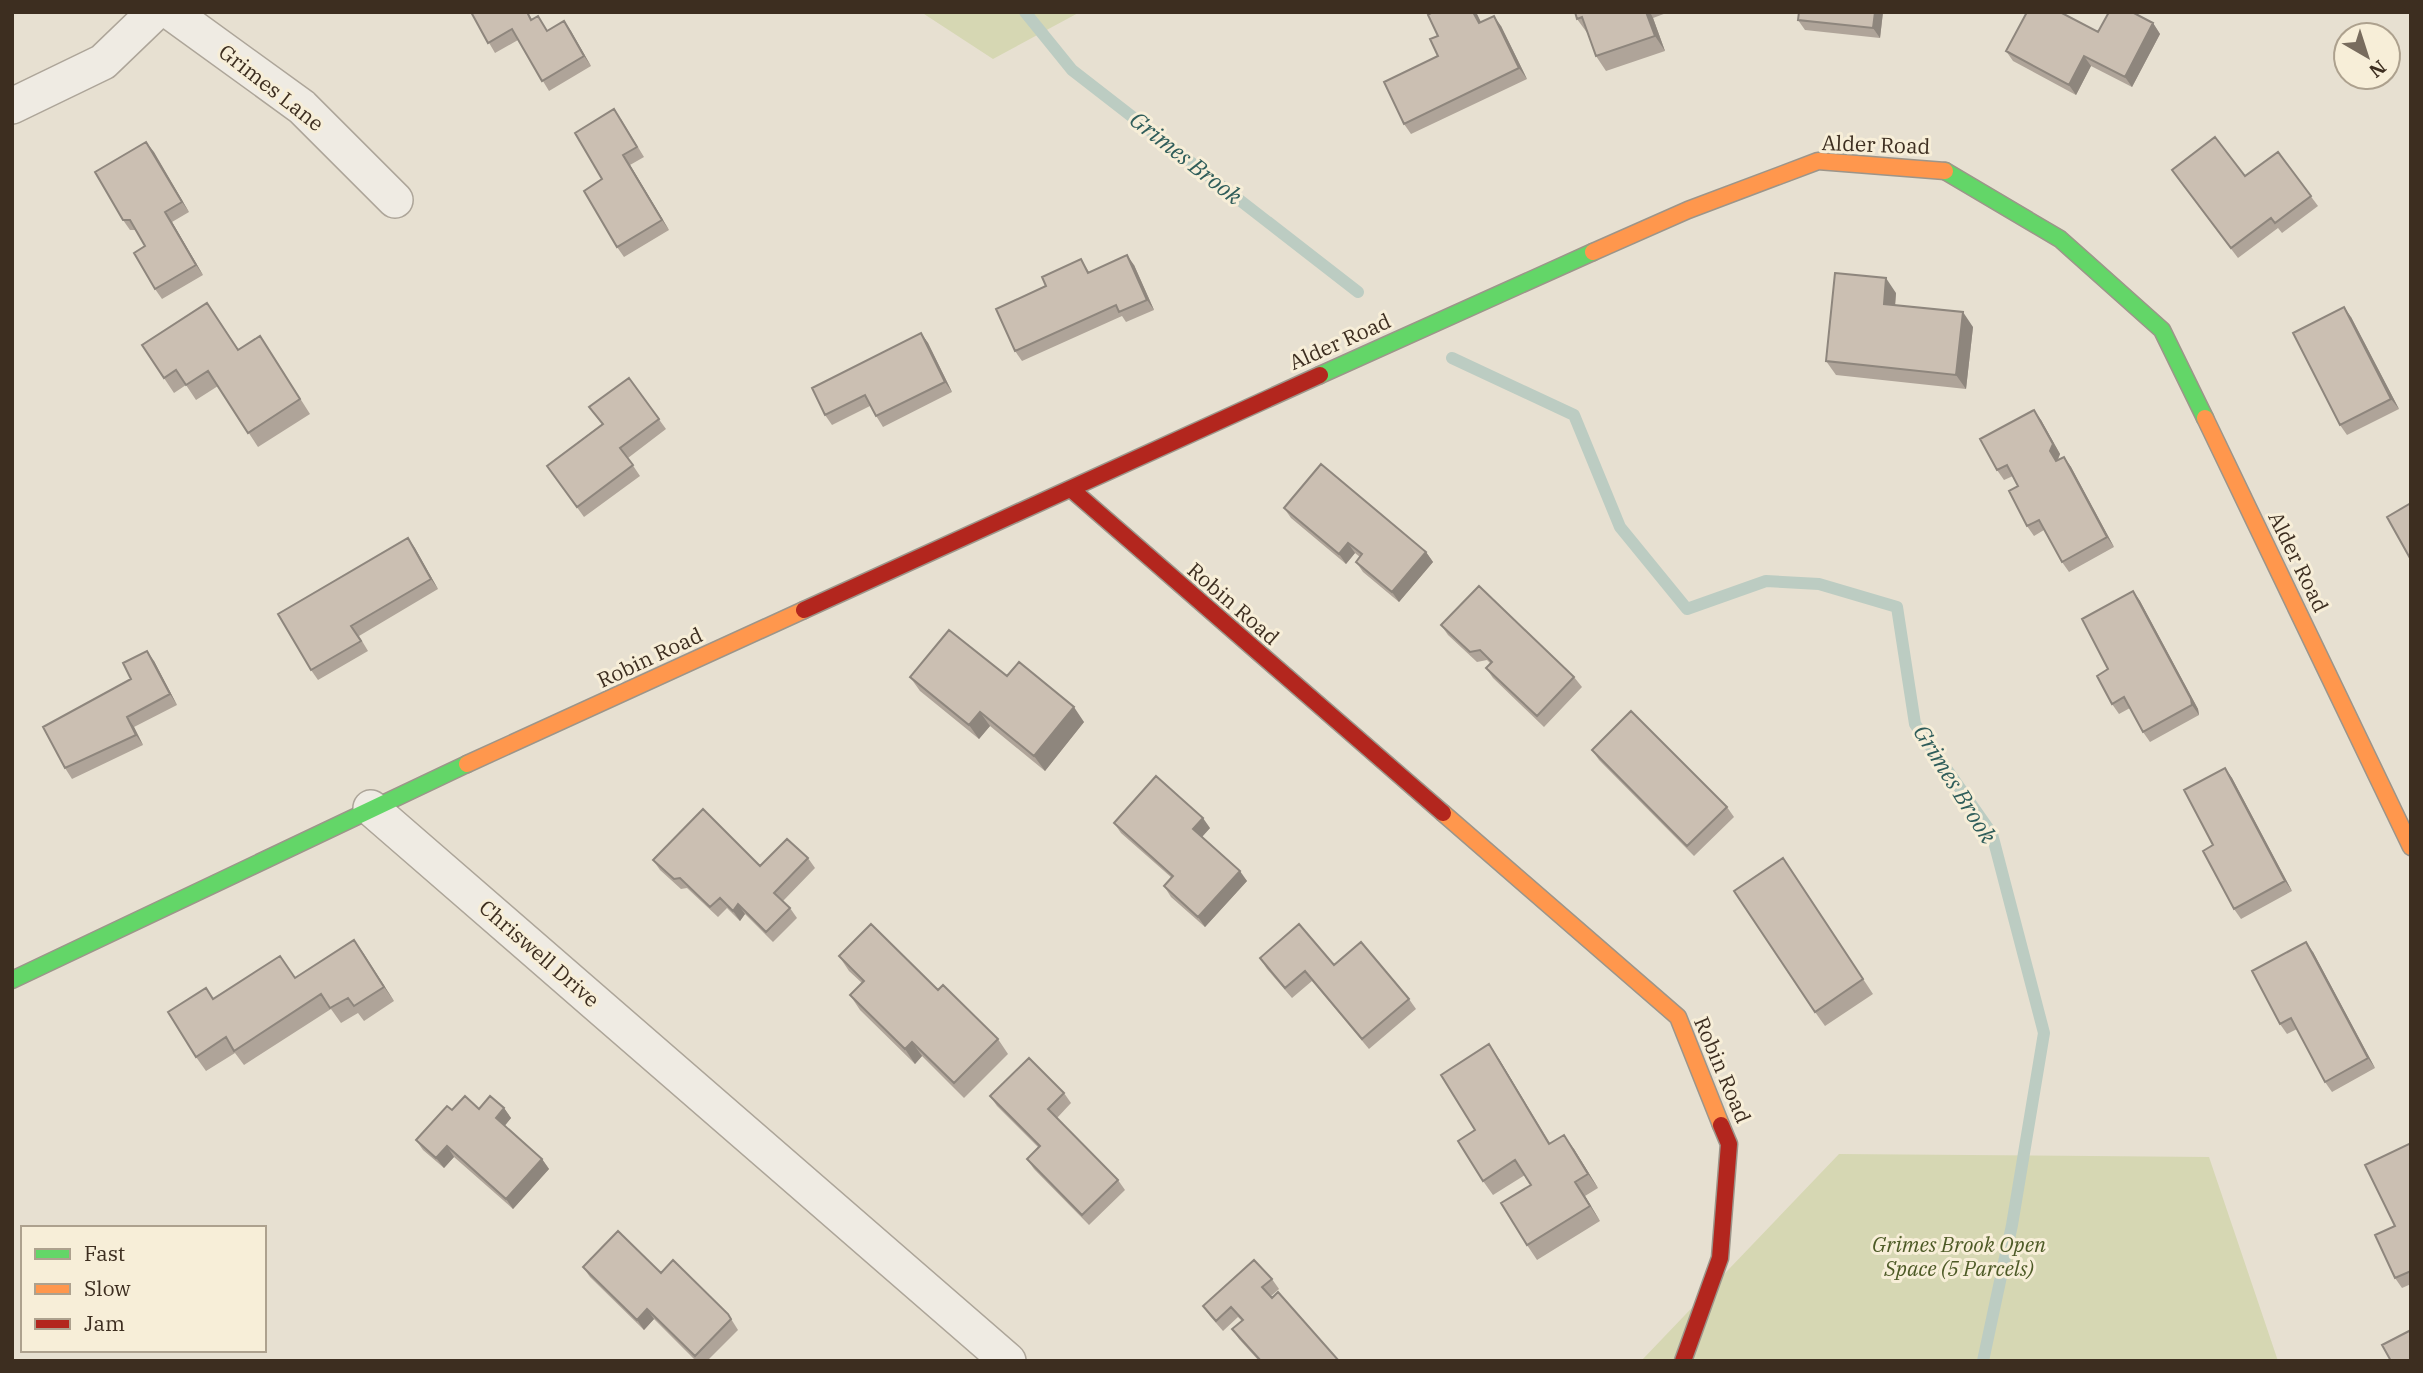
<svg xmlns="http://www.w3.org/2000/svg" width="2423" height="1373" viewBox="0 0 2423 1373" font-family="'IBM Plex Serif',serif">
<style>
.green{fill:#d6d7b3}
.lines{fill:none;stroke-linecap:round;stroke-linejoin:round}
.stream{stroke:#bcccc2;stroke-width:12}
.street-casing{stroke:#ada599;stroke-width:38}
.fast-casing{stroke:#9c958a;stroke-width:19}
.slow-casing{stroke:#9c958a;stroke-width:19}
.jam-casing{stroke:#9c958a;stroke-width:19}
.street{stroke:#efebe3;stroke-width:35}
.fast{stroke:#63d668;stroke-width:16}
.slow{stroke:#ff974d;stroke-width:16}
.jam{stroke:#b3261e;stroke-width:16}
.wall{fill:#afa499}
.shaded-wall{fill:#8e867d}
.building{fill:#cbbfb2;stroke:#8e867d;stroke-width:2}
.labels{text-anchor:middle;stroke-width:6;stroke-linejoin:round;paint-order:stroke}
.street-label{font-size:21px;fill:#3d2e20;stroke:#f7eed8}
.park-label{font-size:21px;font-style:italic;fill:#4d5a26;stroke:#f7eed8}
.water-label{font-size:23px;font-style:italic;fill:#2f5d5a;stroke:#f7eed8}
</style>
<rect width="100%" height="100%" fill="#e7e0d1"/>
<path class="green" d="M 921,12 L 1080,12 L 993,59 Z
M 1839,1154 L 2209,1157 L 2278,1361 L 1641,1361 Z"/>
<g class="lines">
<path class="stream" d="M 1025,12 L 1072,70 L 1358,292
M 1452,358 L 1574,415 L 1620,527 L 1687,609 L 1766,581 L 1819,584 L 1897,607 L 1915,724 L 1992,834 L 2044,1033 L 2012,1225 L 1983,1361"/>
<defs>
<path id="street" d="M 171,12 L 302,107 L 395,200
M 12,106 L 103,62 L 155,12
M 371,808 L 1008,1361"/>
<path id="fast" d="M 1945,171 L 2060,239 L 2162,330 L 2205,418
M 1320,375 L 1593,252
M 12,980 L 467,764"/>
<path id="slow" d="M 1593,252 L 1688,210 L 1818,161 L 1945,171
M 2205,418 L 2411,847
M 467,764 L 804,610
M 1443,813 L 1678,1017 L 1721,1125"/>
<path id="jam" d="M 1071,489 L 1443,813
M 804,610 L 1320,375
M 1683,1361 L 1720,1258 L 1729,1144 L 1721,1125"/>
</defs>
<use href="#street" class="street-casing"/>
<use href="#fast" class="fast-casing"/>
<use href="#slow" class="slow-casing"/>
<use href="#jam" class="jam-casing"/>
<use href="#street" class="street"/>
<use href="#fast" class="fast"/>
<use href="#slow" class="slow"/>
<use href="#jam" class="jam"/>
</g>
<path class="wall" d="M 471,12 L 528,12 L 532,20 L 548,31 L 564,21 L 591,66 L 549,91 L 518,40 L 495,53 Z
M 1433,12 L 1476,12 L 1481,22 L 1501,26 L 1527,79 L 1411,134 L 1404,124 L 1438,56 L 1438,36 Z
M 1575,12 L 1669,12 L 1653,18 L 1665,51 L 1606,71 L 1596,56 L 1588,34 L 1577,19 Z
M 1883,12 L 1880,38 L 1805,30 L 1798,20 Z
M 2153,23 L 2160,34 L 2132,87 L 2091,66 L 2076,95 L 2013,61 L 2006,51 L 2098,32 Z
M 621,119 L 644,157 L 630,165 L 669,230 L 624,257 L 617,247 L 602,179 Z
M 146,142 L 189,212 L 172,222 L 203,275 L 162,299 L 155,289 L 145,246 L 136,230 L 130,230 L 123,220 Z
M 2278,152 L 2318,206 L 2282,233 L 2278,228 L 2238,258 L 2179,180 L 2245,176 Z
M 1081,259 L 1089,272 L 1134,265 L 1154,310 L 1126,322 L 1122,316 L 1022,361 L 1015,351 L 1046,286 Z
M 1896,293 L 1895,305 L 1973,327 L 1966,389 L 1836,375 L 1826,361 Z
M 207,303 L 239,350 L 270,351 L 310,414 L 258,447 L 218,386 L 196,400 L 186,385 L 174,393 L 164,378 Z
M 2351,317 L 2399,409 L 2347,435 L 2340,425 Z
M 921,333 L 928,343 L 952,392 L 883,427 L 870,406 L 832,425 L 825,415 Z
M 629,378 L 666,429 L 628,458 L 640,476 L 584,517 L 547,466 L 602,424 L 589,407 Z
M 2041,420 L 2060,454 L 2058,460 L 2064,457 L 2071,467 L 2114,547 L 2069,572 L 2062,562 L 2044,530 L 2034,536 L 2027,526 L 2018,486 L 2013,476 L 2004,480 L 1997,470 Z
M 1284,508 L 1426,552 L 1433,562 L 1399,602 L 1363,572 L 1356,562 L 1360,557 L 1355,553 L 1346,564 L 1291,518 Z
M 408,538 L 438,589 L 359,636 L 368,651 L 318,680 L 311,670 Z
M 2133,591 L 2140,601 L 2198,709 L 2199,715 L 2150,742 L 2143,732 L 2130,708 L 2119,714 L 2112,704 L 2108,669 Z
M 1441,625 L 1574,677 L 1582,687 L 1544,727 L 1493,678 L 1486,668 L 1491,664 L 1487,660 L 1477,662 L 1448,635 Z
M 154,661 L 177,705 L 134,727 L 143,745 L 72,779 L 65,768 L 131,679 Z
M 1007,676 L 1084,722 L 1045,771 L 990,726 L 979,739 L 920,691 L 910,677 Z
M 1592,750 L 1727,807 L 1734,817 L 1694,856 L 1599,760 Z
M 2225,768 L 2232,778 L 2292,891 L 2241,919 L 2234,909 L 2213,845 Z
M 1114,823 L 1210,828 L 1202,837 L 1247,881 L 1205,927 L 1171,897 L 1164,886 L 1172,878 L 1121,833 Z
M 808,858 L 815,868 L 783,901 L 790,908 L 797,918 L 773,942 L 745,914 L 740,921 L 727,908 L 718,917 L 687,888 L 681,889 L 660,870 L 653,860 L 760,866 Z
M 1793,873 L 1873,994 L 1825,1026 L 1815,1012 Z
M 354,940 L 394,1001 L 364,1021 L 358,1013 L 341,1023 L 331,1009 L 244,1065 L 235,1053 L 206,1071 L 196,1057 L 214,999 L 295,978 Z
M 2313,952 L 2375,1068 L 2332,1092 L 2325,1082 L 2297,1029 L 2287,1034 L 2280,1024 Z
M 839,956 L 938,990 L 998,1039 L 1008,1054 L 964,1098 L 922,1056 L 915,1064 L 860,1010 L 850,995 L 862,983 L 849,971 Z
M 1260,958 L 1334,965 L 1409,999 L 1416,1009 L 1369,1049 L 1312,981 L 1292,998 L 1267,969 Z
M 1499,1059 L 1550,1143 L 1574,1149 L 1598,1188 L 1585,1196 L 1600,1221 L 1537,1260 L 1527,1245 L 1531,1185 L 1525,1175 L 1493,1195 L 1483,1181 L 1475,1130 Z
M 1064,1093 L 1071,1103 L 1057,1118 L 1118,1180 L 1125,1190 L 1089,1225 L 1034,1169 L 1027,1159 L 1038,1147 L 997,1106 L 990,1096 Z
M 504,1108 L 511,1118 L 504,1126 L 542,1159 L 549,1169 L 513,1209 L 454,1157 L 444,1168 L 423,1150 L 416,1140 L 452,1110 Z
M 2411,1143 L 2411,1284 L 2402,1288 L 2395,1278 L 2395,1226 Z
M 583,1267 L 661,1273 L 728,1314 L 738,1330 L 707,1361 L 696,1361 L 654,1319 L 644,1330 L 590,1277 Z
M 1272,1279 L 1279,1289 L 1270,1297 L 1340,1361 L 1259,1361 L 1239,1339 L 1232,1329 L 1242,1321 L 1238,1317 L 1223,1331 L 1210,1316 L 1203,1306 Z"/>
<path class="shaded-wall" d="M 1473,12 L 1476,12 L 1486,33 L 1479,23 Z
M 1646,12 L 1650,12 L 1653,18 L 1665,51 L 1655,36 Z
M 1875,12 L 1883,12 L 1880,38 L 1873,28 Z
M 1494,16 L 1501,26 L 1527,79 L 1519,68 Z
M 564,21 L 571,31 L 591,66 L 584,56 Z
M 2153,23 L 2160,34 L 2132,87 L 2125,77 Z
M 2084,56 L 2091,66 L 2076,95 L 2069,85 Z
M 146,142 L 154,152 L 189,212 L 182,202 Z
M 623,155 L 630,165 L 669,230 L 662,220 Z
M 165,212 L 172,222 L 203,275 L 196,265 Z
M 1127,255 L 1134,265 L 1154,310 L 1147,300 Z
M 1886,278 L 1896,293 L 1894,319 L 1884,304 Z
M 2344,307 L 2351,317 L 2399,409 L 2391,399 Z
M 1963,312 L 1973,327 L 1966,389 L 1956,375 Z
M 921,333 L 928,343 L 952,392 L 945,382 Z
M 2034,410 L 2041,420 L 2060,454 L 2057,461 L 2056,461 L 2050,451 Z
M 2064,457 L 2071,467 L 2114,547 L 2107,537 Z
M 408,538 L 415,548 L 438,589 L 431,579 Z
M 1348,543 L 1355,553 L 1346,564 L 1339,554 Z
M 1426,552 L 1433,562 L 1399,602 L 1392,592 Z
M 2133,591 L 2140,601 L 2198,709 L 2199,715 L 2192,705 Z
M 147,651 L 154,661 L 177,705 L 170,694 Z
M 1074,707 L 1084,722 L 1045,771 L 1034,756 Z
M 980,712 L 990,726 L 979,739 L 969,725 Z
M 127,717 L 134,727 L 143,745 L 136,735 Z
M 2225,768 L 2232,778 L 2292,891 L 2285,881 Z
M 1203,818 L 1210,828 L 1200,839 L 1193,829 Z
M 1240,871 L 1247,881 L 1205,927 L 1198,917 Z
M 738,904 L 745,914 L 740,921 L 733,911 Z
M 354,940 L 364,954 L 394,1001 L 384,987 Z
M 2306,942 L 2313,952 L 2375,1068 L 2368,1058 Z
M 912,1042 L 922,1056 L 915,1064 L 905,1049 Z
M 1489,1044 L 1499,1059 L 1559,1159 L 1549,1144 Z
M 504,1108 L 511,1118 L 503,1128 L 496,1118 Z
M 1564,1135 L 1574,1149 L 1598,1188 L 1588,1174 Z
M 447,1146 L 454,1157 L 444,1168 L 436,1158 Z
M 542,1159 L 549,1169 L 513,1209 L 506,1199 Z
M 1575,1182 L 1585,1196 L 1600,1221 L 1590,1206 Z
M 647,1309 L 654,1319 L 644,1330 L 637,1320 Z"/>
<path class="building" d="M 471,12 L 527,12 L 531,20 L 538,16 L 547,31 L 564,21 L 584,56 L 542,81 L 512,29 L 488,43 Z
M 1433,12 L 1473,12 L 1479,23 L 1494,16 L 1519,68 L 1404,124 L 1384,82 L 1438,56 L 1430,39 L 1438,36 L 1428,15 Z
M 1575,12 L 1646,12 L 1655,36 L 1596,56 L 1582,17 L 1577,19 Z
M 1799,12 L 1875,12 L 1873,28 L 1798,20 Z
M 2027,12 L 2060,12 L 2098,32 L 2109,12 L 2132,12 L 2153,23 L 2125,77 L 2084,56 L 2069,85 L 2006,51 Z
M 614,109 L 637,147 L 623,155 L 662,220 L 617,247 L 584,191 L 602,179 L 575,133 Z
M 2215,137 L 2245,176 L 2278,152 L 2311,196 L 2275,223 L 2271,218 L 2231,248 L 2172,170 Z
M 146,142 L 182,202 L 165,212 L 196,265 L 155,289 L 134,253 L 145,246 L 130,220 L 123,220 L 95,172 Z
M 1127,255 L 1147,300 L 1119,312 L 1116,305 L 1015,351 L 996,309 L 1046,286 L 1042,277 L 1081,259 L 1088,273 Z
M 1835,273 L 1886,278 L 1884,304 L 1963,312 L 1956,375 L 1826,361 Z
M 207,303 L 238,350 L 260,336 L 300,399 L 248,433 L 208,371 L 186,385 L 176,370 L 164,378 L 142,345 Z
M 2344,307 L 2391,399 L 2340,425 L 2293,333 Z
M 921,333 L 945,382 L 876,416 L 865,395 L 825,415 L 812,388 Z
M 629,378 L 659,419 L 620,448 L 633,465 L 577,507 L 547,466 L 603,424 L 589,407 Z
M 2034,410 L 2053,444 L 2050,451 L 2056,461 L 2064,457 L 2107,537 L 2062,562 L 2039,520 L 2027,526 L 2009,491 L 2018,486 L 2007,465 L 1997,470 L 1980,439 Z
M 1321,464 L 1426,552 L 1392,592 L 1356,562 L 1362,554 L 1348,543 L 1339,554 L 1284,508 Z
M 2411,503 L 2411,560 L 2387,517 Z
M 408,538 L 431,579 L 351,626 L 361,641 L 311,670 L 278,614 Z
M 1479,586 L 1574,677 L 1537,716 L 1486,668 L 1492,662 L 1480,650 L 1470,652 L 1441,625 Z
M 2133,591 L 2191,699 L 2192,705 L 2143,732 L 2124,697 L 2112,704 L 2097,676 L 2108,669 L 2082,619 Z
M 949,630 L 1007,676 L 1019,662 L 1074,707 L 1034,756 L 980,712 L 969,725 L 910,677 Z
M 147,651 L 170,694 L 127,717 L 136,735 L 65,768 L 43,727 L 131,679 L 123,663 Z
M 1631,711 L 1727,807 L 1687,846 L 1592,750 Z
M 2225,768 L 2285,881 L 2234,909 L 2203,851 L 2213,845 L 2184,790 Z
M 1156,776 L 1203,818 L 1193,829 L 1240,871 L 1198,917 L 1164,886 L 1173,876 L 1114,823 Z
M 703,809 L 760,866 L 787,839 L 808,858 L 774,893 L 790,908 L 766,932 L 738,904 L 733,911 L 720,898 L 710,907 L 680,878 L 674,879 L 653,860 Z
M 1783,858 L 1863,979 L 1815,1012 L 1734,891 Z
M 871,924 L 938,990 L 943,985 L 998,1039 L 954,1083 L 912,1042 L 905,1049 L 850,995 L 864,981 L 839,956 Z
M 1299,924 L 1334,965 L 1361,942 L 1409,999 L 1362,1039 L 1305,971 L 1285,988 L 1260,958 Z
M 354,940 L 384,987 L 354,1006 L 348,998 L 330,1008 L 321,994 L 234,1051 L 226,1037 L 196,1057 L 168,1012 L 206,988 L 213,999 L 280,956 L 295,978 Z
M 2306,942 L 2368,1058 L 2325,1082 L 2291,1018 L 2280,1024 L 2252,971 Z
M 1489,1044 L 1549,1144 L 1564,1135 L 1588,1174 L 1575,1182 L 1590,1206 L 1527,1245 L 1501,1203 L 1531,1185 L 1515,1160 L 1483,1181 L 1458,1141 L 1475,1130 L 1441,1075 Z
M 1029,1058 L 1064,1093 L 1048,1109 L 1118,1180 L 1082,1215 L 1027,1159 L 1040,1146 L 990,1096 Z
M 465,1096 L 479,1109 L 490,1096 L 504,1108 L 496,1118 L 542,1159 L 506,1199 L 447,1146 L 436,1158 L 416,1140 L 447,1106 L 452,1110 Z
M 2411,1143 L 2411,1271 L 2395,1278 L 2375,1235 L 2395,1226 L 2365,1165 Z
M 618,1231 L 661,1273 L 673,1260 L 728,1314 L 731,1319 L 695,1356 L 647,1309 L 637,1320 L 583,1267 Z
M 1254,1260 L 1272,1279 L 1262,1287 L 1272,1298 L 1278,1292 L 1339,1361 L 1261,1361 L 1232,1329 L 1243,1320 L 1231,1307 L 1216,1321 L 1203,1306 Z
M 2411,1330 L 2411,1361 L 2391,1361 L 2382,1345 Z"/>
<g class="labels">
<g class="street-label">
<text transform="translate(271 88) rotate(38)" y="7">Grimes Lane</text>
<text transform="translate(1876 145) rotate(2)" y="7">Alder Road</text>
<text transform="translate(1340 342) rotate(-24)" y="7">Alder Road</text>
<text transform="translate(2298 562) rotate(64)" y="7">Alder Road</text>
<text transform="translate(1233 604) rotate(41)" y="7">Robin Road</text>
<text transform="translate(650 658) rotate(-25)" y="7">Robin Road</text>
<text transform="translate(539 954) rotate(41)" y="7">Chriswell Drive</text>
<text transform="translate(1722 1070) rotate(67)" y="7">Robin Road</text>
</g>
<g class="park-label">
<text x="1959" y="1252">Grimes Brook Open<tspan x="1959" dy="24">Space (5 Parcels)</tspan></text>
</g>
<g class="water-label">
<text transform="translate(1186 158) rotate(38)" y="8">Grimes Brook</text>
<text transform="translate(1955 784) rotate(58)" y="8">Grimes Brook</text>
</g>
</g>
<rect width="2423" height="1373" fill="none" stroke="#3d2e20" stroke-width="28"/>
<rect x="21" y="1226" width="245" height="126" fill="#f7eed8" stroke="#ada18e" stroke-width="2"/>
<rect x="35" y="1249" width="35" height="10" fill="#63d668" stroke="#ada18e" stroke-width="2"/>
<text x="84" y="1261" font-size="21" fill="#3d2e20">Fast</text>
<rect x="35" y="1284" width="35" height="10" fill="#ff974d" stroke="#ada18e" stroke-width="2"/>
<text x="84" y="1296" font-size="21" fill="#3d2e20">Slow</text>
<rect x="35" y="1319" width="35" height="10" fill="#b3261e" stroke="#ada18e" stroke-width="2"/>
<text x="84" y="1331" font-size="21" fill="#3d2e20">Jam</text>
<g transform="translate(2367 56) rotate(141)"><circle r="33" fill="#f7eed8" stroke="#ada18e" stroke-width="2"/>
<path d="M0-5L12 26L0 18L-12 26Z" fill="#786c5e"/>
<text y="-10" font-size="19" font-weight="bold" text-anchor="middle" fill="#3d2e20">N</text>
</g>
</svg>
